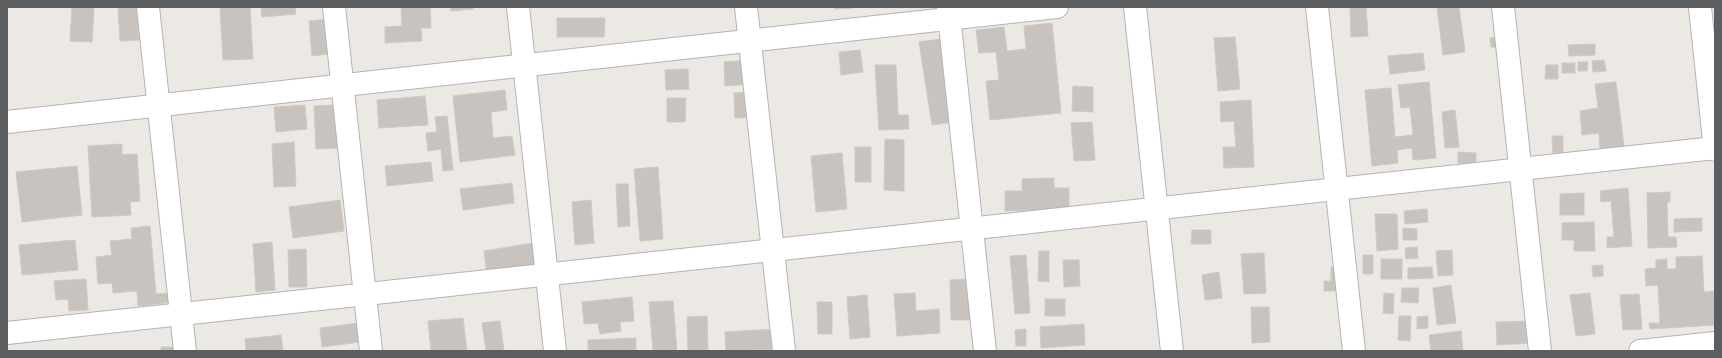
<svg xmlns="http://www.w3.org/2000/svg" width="1722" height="358" font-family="Manrope,sans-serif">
  <rect width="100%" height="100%" fill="#ece8e3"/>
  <g fill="#c8c3bf" stroke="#d0c9c2">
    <path d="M72 7H94L92 42 70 41Z"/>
    <path d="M118 7H136L139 40 120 41Z"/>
    <path d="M220 7H250L253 59 223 60Z"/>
    <path d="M261 7H295L296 14 262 17Z"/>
    <path d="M401 7H430L431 28H421L422 41 385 43V27L402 26Z"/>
    <path d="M450 7H473V9L451 11Z"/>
    <path d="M835 7H854V8L835 9Z"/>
    <path d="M1350 7H1366L1368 36 1351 37Z"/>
    <path d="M1437 7H1459L1465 52 1443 55Z"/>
    <path d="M557 18H605L604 37H557Z"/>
    <path d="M331 19 335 53 312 56 309 21Z"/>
    <path d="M1052 23 1061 113 990 120 986 81 999 80 996 52 979 53 976 30 1004 27 1007 51 1026 49 1024 26Z"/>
    <path d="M1235 37 1240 89 1218 91 1214 38Z"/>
    <path d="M1495 37 1502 47H1491L1490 38Z"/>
    <path d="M940 39 953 122 932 125 919 42Z"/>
    <path d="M1595 44V55L1569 56 1568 45Z"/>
    <path d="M860 50 863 72 841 75 839 52Z"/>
    <path d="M1423 53 1425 70 1390 74 1388 56Z"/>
    <path d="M750 60 751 84 725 86 724 62Z"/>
    <path d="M1604 60 1606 71 1593 72 1592 61Z"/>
    <path d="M1578 62H1588L1587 71H1578Z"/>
    <rect x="1562" y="63" width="13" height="10"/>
    <path d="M875 65H896L898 115H908L909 129 879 130Z"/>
    <path d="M1546 65H1558V79H1545Z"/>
    <path d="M688 69 689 89 666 90 665 70Z"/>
    <path d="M1429 82 1436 158 1413 160 1412 148 1397 150 1398 163 1372 166 1365 90 1391 88 1395 137 1413 135 1410 107 1401 108 1398 85Z"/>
    <path d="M1616 82 1624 146 1600 149 1599 133 1582 135 1580 111 1598 108 1595 84Z"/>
    <path d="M1073 86 1093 87V112L1072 111Z"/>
    <path d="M505 90 507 110 491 112 493 138 512 136 515 155 460 162 453 96Z"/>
    <path d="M755 92V117L735 118 734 93Z"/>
    <path d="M425 96 428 125 379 128 377 100Z"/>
    <path d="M667 98H686L685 122H667Z"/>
    <path d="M1251 100 1254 167 1224 168 1223 147H1236L1234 121 1221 122 1220 102Z"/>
    <path d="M305 105 307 129 276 132 274 107Z"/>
    <path d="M335 105 337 148 316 149 314 106Z"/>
    <path d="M1455 110 1459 147 1445 148 1442 112Z"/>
    <path d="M447 116 453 170 443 171 441 149 428 151 426 133 437 132 435 117Z"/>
    <path d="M1092 122 1095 160 1074 161 1071 123Z"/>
    <path d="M1552 136H1563V153H1553Z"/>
    <path d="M885 139 904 140V191L884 190Z"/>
    <path d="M294 142 296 186 274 187 272 144Z"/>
    <path d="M122 144V155L137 154 140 201 130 202 131 215 92 217 88 146Z"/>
    <rect x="855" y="147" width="16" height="35"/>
    <path d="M1458 152 1476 153V164L1458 163Z"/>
    <path d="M842 153 847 209 816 212 811 156Z"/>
    <path d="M431 162 433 181 387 186 385 166Z"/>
    <path d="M77 166 82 215 22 222 16 172Z"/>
    <path d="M658 167 663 239 640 241 634 169Z"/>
    <path d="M1054 178V188H1069V209L1005 211V191H1022V179Z"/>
    <path d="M512 183 514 203 463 210 460 189Z"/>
    <path d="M616 184H628L630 226 618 227Z"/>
    <path d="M1628 188 1632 246 1607 248V237H1614L1611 201 1601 202 1600 191Z"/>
    <path d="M1670 192V202H1667L1668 237H1676L1677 247 1648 248 1647 193Z"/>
    <path d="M1584 193V215H1560V194Z"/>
    <path d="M340 200 344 231 293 238 289 207Z"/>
    <path d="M591 200 594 243 575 245 572 202Z"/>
    <path d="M1427 209 1428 222 1405 224 1404 211Z"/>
    <path d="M1375 214H1397L1398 249 1377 251Z"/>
    <path d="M1702 218V231L1674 232V219Z"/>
    <path d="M1594 222 1595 251H1574V240H1562V223Z"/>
    <path d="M150 226 156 294 172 293 173 302 138 306 137 291 113 293 112 283 98 284 96 257 112 255 110 241 132 239 131 228Z"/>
    <path d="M1403 228 1417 229V240H1403Z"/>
    <path d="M1192 230H1211V244H1191Z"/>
    <path d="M75 240 78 270 22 275 19 245Z"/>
    <path d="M272 242 275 290 256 292 253 244Z"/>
    <path d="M533 243 537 267 487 275 484 251Z"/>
    <path d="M1417 247 1418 258 1406 259 1405 248Z"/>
    <path d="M306 249 307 287H289L288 250Z"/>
    <path d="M1452 250 1453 275 1438 276 1436 251Z"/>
    <path d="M1039 251H1049V282L1038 281Z"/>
    <path d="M1264 253 1266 293 1244 294 1241 254Z"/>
    <path d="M1026 255 1030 313 1015 314 1010 256Z"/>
    <rect x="1363" y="255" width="10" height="19"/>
    <path d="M1702 256 1704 292 1715 291V325L1650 329 1649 323H1660L1658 285 1646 286 1645 269 1656 268V260L1667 259V269H1676V257Z"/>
    <rect x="1381" y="259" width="21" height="20"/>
    <path d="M1063 260H1079L1080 286 1064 287Z"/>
    <path d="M1603 265V276L1593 277 1592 266Z"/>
    <path d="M1331 267H1342V291H1324V281H1331Z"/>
    <path d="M1432 267 1433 278 1408 279V268Z"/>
    <path d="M1219 272 1222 298 1205 300 1202 275Z"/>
    <path d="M86 279 88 310 69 311 68 299 56 300 54 281Z"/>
    <path d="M970 279 971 320H951L950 280Z"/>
    <path d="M1451 285 1456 323 1437 325 1433 288Z"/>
    <path d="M1402 288H1419L1418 303 1401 302Z"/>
    <path d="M915 293 916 311 939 309 940 333 897 336 894 294Z"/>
    <path d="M1384 293 1394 294 1393 314 1383 313Z"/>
    <path d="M1590 293 1595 334 1576 336 1570 295Z"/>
    <path d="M1639 294 1642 329 1623 330 1620 295Z"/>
    <path d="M867 295 870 337 850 339 847 297Z"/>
    <path d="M632 297 634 321 620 322 621 331 600 334 598 323 584 324 582 302Z"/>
    <rect x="1045" y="299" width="20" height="17"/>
    <path d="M673 301 677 351H653L649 302Z"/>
    <path d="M817 302H832V334H818Z"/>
    <path d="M1251 307H1269L1270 342 1252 343Z"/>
    <path d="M707 316 708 351H688L687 317Z"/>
    <path d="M1399 316H1411L1410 341 1398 340Z"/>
    <path d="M1428 316V328L1417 329V317Z"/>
    <path d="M463 318 467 351H431L428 321Z"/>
    <path d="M500 321 504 351H486L482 323Z"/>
    <path d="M1534 321 1535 343 1497 345 1496 322Z"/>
    <path d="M358 323 360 342 322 347 320 328Z"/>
    <path d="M1084 324 1085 345 1041 348 1040 327Z"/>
    <path d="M775 329 776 349 726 351 725 332Z"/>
    <path d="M1026 329V346H1016L1015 330Z"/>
    <path d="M1461 331 1463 351H1431L1429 335Z"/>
    <path d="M281 335 283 351H246L245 339Z"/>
    <path d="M636 338V351H588V340Z"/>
    <rect x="161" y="347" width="15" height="4"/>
  </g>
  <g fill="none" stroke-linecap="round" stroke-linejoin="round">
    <defs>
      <g id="minor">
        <path d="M148 7 185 351"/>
        <path d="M334 7 371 351"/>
        <path d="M518 7 555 351"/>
        <path d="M746 7 784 351"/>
        <path d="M948 7 985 351"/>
        <path d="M1135 7 1172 351"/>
        <path d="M1317 7 1354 351"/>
        <path d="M1503 7 1540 351"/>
        <path d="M1700 7 1715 150"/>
        <path d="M7 122 1057 7"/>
        <path d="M7 333 1715 148"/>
        <path d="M1640 351 1715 343"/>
      </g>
    </defs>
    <use href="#minor" stroke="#b0b4b7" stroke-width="24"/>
    <use href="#minor" stroke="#fff" stroke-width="22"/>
  </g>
  <rect width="1722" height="358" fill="none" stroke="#5b5f62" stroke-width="16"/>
</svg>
